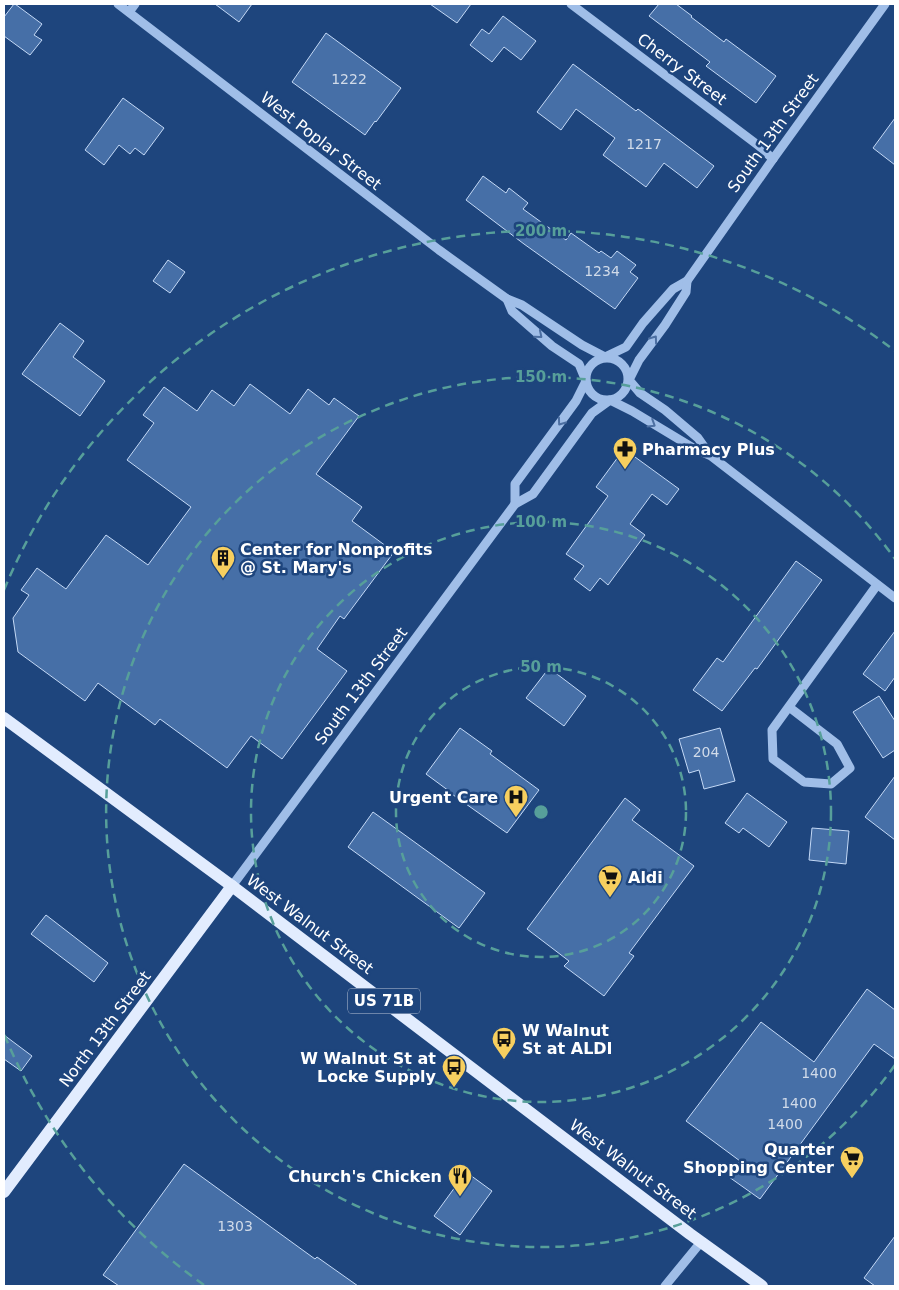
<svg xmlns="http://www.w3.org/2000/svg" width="899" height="1290" font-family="'DejaVu Sans',sans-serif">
  <rect width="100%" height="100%" fill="#1e457d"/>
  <g fill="#466fa7" stroke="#c4d9f6">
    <path d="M14 4H15L42 24 34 35 42 40 30 55 4 36V17Z"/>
    <path d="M215 4H252L239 22Z"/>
    <path d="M430 4H471L457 23Z"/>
    <path d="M659 4H676L692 16 691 17 724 42 726 39 776 76 756 103 706 66 710 62 649 16Z"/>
    <path d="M503 16 536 41 521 60 504 47 492 62 470 45 482 29 489 34Z"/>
    <path d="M326 33 401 88 376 122 375 121 365 135 292 82Z"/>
    <path d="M573 64 636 111 638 109 714 166 697 188 664 163 646 187 603 155 615 138 576 109 561 130 537 112Z"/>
    <path d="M123 98 164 128 144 155 135 148 130 154 119 145 104 165 85 150Z"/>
    <path d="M895 118V165L873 148Z"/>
    <path d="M483 176 506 193 509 188 528 203 523 209 566 240 571 233 599 253 601 251 611 258 617 251 636 265 630 272 638 278 615 309 524 244 466 200Z"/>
    <path d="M168 260 185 272 170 293 153 281Z"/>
    <path d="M60 323 84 341 73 357 105 381 80 416 22 374Z"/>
    <path d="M250 384 290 414 308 389 329 405 334 398 359 416 316 474 362 507 352 521 394 552 344 619 340 616 317 649 347 671 282 759 251 736 227 768 160 719 155 725 98 683 85 701 18 652 13 618 29 595 21 590 37 568 66 589 106 535 148 565 191 507 127 460 154 423 143 415 164 387 197 411 212 390 234 406Z"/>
    <path d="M624 449 679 489 667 505 652 494 630 524 645 535 608 585 600 578 590 591 574 579 584 566 566 554 608 496 596 487Z"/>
    <path d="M796 561 822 580 757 669 755 668 722 711 693 690 717 658 723 662Z"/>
    <path d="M895 631V677L885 691 863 674Z"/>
    <path d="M549 668 586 696 564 726 526 698Z"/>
    <path d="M879 696 895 721V750L883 758 853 712Z"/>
    <path d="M460 728 492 751 490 754 539 790 507 833 449 792V791L426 774Z"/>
    <path d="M720 728 735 781 704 789 699 770 689 773 679 739Z"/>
    <path d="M895 776V840L865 817Z"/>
    <path d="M747 793 787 822 769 847 743 828 739 833 725 823Z"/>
    <path d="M625 798 640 810 632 820 694 866 629 953 634 956 604 996 564 966 569 961 527 929Z"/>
    <path d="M373 812 485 893 459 928 348 847Z"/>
    <path d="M812 828 849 831 846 864 809 860Z"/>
    <path d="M46 915 108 963 94 982 31 934Z"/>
    <path d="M867 989 895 1010V1059L874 1044 760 1199 729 1177 740 1161 686 1121 761 1022 814 1062Z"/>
    <path d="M4 1035 32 1056 21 1071 4 1059Z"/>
    <path d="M184 1164 315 1259 317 1257 358 1286H119L103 1275Z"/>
    <path d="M466 1172 492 1191 460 1235 434 1216Z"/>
    <path d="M895 1236V1286H875L864 1278Z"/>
  </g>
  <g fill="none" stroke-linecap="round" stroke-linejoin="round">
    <g stroke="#a0bee8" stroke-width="9">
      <path d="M118 4 439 250 507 299 522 305 582 345 605 357 626 347 643 323 673 289 687 281 773 159 885 4"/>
      <path d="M571 4 759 146 773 159"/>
      <path d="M129 12 135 4"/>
      <path d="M687 281 686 292 665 325 639 360 629 380 640 393 665 410 698 438 710 455"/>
      <path d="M507 299 512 311 552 346 579 364 586 381 576 401 515 484V504"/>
      <circle cx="607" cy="379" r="21"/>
      <path d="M789 707 837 744 850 768 831 784 804 782 773 759 772 730 877 585"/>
      <path d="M232 886 515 504 533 494 592 413 610 400 632 411 695 449 711 456 895 598"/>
      <path d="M665 1286 701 1242"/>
    </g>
    <g stroke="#e2ecfe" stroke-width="12">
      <path d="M4 718 232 886 690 1234 762 1286"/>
      <path d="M4 1192 232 886"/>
    </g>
  </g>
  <defs><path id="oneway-chevron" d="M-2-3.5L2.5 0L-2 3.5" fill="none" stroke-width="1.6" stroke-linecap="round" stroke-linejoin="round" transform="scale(1.25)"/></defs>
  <g stroke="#4c6fa2">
    <use href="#oneway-chevron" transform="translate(539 335) rotate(40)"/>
    <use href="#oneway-chevron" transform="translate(654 339) rotate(-54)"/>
    <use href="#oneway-chevron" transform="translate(561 422) rotate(126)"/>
    <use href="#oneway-chevron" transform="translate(652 424) rotate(32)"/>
  </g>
  <g fill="none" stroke="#579f9a" stroke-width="2.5" stroke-dasharray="9 6">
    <circle cx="541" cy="812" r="145"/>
    <circle cx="541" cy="812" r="290"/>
    <path d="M895 1065A435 435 0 1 1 895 559"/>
    <path d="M204 1285A581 581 0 0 1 4 1034M4 590A581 581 0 0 1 895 351"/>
  </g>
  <defs>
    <symbol id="pharmacy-pin" viewBox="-11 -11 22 30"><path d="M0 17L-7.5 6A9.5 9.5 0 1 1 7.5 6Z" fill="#f7cf5f" stroke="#1e457d"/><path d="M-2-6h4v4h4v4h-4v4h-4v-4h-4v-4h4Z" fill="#111"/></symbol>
    <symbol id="building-pin" viewBox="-11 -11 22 30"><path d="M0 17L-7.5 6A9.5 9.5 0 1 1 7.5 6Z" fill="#f7cf5f" stroke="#1e457d"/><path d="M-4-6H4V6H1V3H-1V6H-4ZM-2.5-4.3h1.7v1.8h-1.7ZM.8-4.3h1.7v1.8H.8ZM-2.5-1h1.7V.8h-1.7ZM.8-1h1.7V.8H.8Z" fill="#111"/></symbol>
    <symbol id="hospital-pin" viewBox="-11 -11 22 30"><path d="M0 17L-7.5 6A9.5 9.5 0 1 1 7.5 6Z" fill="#f7cf5f" stroke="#1e457d"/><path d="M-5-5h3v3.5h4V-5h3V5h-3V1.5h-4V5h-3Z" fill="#111"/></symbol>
    <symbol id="supermarket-pin" viewBox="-11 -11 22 30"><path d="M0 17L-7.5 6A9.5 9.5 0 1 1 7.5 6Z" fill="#f7cf5f" stroke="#1e457d"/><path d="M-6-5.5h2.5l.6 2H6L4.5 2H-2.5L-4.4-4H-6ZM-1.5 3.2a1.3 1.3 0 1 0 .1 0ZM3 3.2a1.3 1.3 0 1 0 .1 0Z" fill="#111"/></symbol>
    <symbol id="bus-pin" viewBox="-11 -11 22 30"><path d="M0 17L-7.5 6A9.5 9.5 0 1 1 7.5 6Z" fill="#f7cf5f" stroke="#1e457d"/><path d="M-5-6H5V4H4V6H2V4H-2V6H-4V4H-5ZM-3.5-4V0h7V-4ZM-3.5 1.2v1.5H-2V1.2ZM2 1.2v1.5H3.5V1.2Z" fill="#111"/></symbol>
    <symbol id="restaurant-pin" viewBox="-11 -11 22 30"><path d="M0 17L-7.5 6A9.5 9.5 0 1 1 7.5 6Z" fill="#f7cf5f" stroke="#1e457d"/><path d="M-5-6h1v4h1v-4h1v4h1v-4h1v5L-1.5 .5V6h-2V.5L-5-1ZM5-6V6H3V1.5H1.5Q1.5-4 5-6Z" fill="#111"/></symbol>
  </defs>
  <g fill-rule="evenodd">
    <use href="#pharmacy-pin" x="611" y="435" width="28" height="38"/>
    <use href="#building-pin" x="209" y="544" width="28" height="38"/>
    <use href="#hospital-pin" x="502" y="783" width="28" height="38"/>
    <use href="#supermarket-pin" x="596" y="863" width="28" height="38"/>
    <use href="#bus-pin" x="490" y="1025" width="28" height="38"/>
    <use href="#bus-pin" x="440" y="1053" width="28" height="38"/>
    <use href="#supermarket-pin" x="838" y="1144" width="28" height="38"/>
    <use href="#restaurant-pin" x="446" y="1162" width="28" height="38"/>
  </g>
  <g text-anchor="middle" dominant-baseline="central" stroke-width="5" stroke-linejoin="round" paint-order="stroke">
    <g font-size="14" fill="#d1dbe9">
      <text x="349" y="79">1222</text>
      <text x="644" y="144">1217</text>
      <text x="602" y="271">1234</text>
      <text x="706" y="752">204</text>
      <text x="819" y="1073">1400</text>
      <text x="799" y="1103">1400</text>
      <text x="785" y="1124">1400</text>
      <text x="235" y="1226">1303</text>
    </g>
    <rect fill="#1e457d" stroke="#bcc7d8" stroke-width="1" x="348" y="988.5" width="72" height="25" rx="4"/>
    <g font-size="15" font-weight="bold" fill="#fff">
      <text x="384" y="1001">US 71B</text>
    </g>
    <g font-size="16" fill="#fff" stroke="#1e457d">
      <text transform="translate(682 69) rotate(37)">Cherry Street</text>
      <text transform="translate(773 133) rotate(-54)">South 13th Street</text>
      <text transform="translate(321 141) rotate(38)">West Poplar Street</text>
      <text transform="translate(361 686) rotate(-53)">South 13th Street</text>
      <text transform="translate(310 924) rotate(37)">West Walnut Street</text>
      <text transform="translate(105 1029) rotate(-53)">North 13th Street</text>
      <text transform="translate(633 1169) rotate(37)">West Walnut Street</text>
    </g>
    <g font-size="16" font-weight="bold" fill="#fff" stroke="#1e457d" text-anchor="start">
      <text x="642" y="449">Pharmacy Plus</text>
      <text x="240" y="549">Center for Nonprofits<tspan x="240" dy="18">@ St. Mary's</tspan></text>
      <text x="498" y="797" text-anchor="end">Urgent Care</text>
      <text x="628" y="877">Aldi</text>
      <text x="522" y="1030">W Walnut<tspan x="522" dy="18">St at ALDI</tspan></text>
      <text x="436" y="1058" text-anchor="end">W Walnut St at<tspan x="436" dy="18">Locke Supply</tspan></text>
      <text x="834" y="1149" text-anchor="end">Quarter<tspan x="834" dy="18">Shopping Center</tspan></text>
      <text x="442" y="1176" text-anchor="end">Church's Chicken</text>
    </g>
  </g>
  <circle cx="541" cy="812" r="8" fill="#579f9a" stroke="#1e457d" stroke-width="2.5"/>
  <g font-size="15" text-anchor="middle" font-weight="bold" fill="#579f9a" stroke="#1e457d" stroke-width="5" stroke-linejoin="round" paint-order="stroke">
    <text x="541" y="236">200 m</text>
    <text x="541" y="382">150 m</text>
    <text x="541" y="527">100 m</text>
    <text x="541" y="672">50 m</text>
  </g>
  <rect width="899" height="1290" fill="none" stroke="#ffffff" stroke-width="10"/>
</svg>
